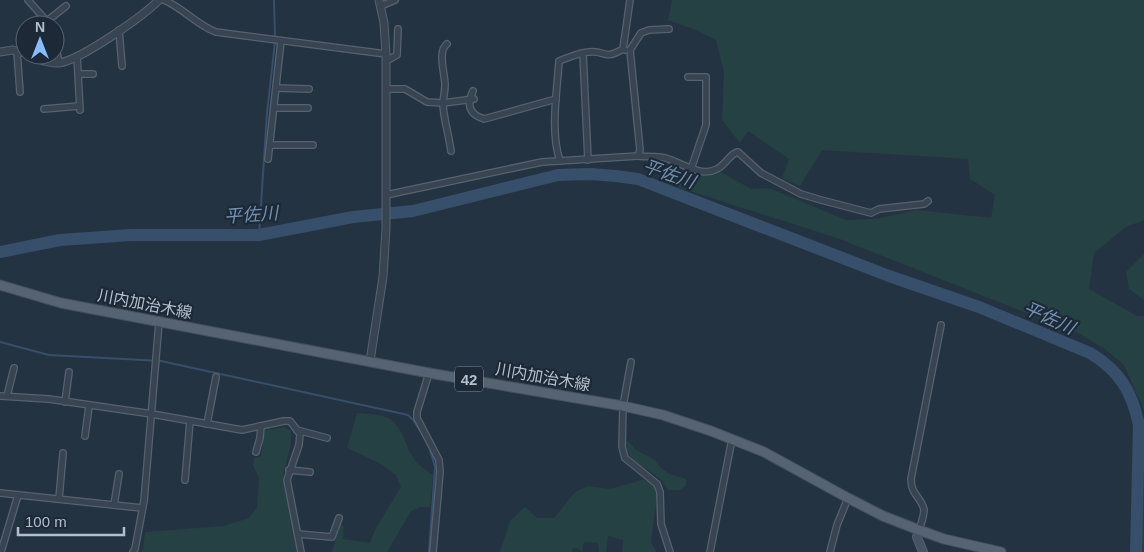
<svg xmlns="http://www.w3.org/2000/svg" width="1144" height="552" font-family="Arial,'Noto Sans JP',sans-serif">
  <rect width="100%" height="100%" fill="#243342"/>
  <g fill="#264143">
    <path d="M672 0H1144V220L1126 227 1094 253 1089 289 1137 316H1144V410L1124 365 1105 349 1080 334 837 238 665 183 663 169 690 177 721 172 751 189 769 188 846 220 876 219 917 210 991 218 995 195 970 179 968 159 822 150 800 186 782 178 789 159 748 131 740 143 722 120 724 72 716 40 696 30 668 20Z"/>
    <path d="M1144 254V300L1129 289 1126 272Z"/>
    <path d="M357 413C366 414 379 414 388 418 402 426 404 441 411 454 416 464 424 469 433 475L430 507H421L411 511 387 552H332L340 525 344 526 343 539 370 543 376 528 401 487 396 475 381 464 347 448Z"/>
    <path d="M1144 422V552H1140L1139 531Z"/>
    <path d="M285 427 291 431V443L283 476 298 552H141L143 548 145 532 224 526 249 518 257 507 259 478 253 465 254 458 261 457 265 430Z"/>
    <path d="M625 440 630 443 636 450 655 460 660 467 669 474 686 479V485L680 490H668C661 471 636 470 628 452 627 448 626 444 625 440Z"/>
    <path d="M645 479 654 486 657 496 651 542 656 552H622L623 540 608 536 606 552H599L598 543 584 542 582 552 577 548H573L572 552H500L510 521 525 507 537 518H554L575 492 588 486 610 489Z"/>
  </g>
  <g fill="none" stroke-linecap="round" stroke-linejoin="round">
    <g stroke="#374f6a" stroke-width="2">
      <path d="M274 0 275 38"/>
      <path d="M259 235 267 113 275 42"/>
      <path d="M0 342 49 355 161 361 408 415 414 421 424 437"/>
      <path d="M429 446 435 467 429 552"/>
    </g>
    <path stroke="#374f6a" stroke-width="12" d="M0 252 60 240 131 235H259L353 217 413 211 558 175 590 174 616 176 638 179 889 276 979 307 1090 353C1120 371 1132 392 1139 425L1136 552"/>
    <defs>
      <g id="minor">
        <path d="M28 0 50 25"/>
        <path d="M164 0C183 8 197 25 216 32L386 54"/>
        <path d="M381 6 395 0"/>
        <path d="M47 21 66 6"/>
        <path d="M119 30 122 66"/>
        <path d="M55 42 59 63"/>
        <path d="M447 44C437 51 445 74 445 85 445 92 443 98 443 105 444 120 449 136 451 151"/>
        <path d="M625 50 623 49 630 0"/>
        <path d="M17 51 20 92"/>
        <path d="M583 54 588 160"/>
        <path d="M77 56 80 110"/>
        <path d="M386 61 397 55 398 29"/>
        <path d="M79 74H93"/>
        <path d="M688 77H706V125L691 169"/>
        <path d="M276 88 309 89"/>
        <path d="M387 89H405L427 102 443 103 474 99"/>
        <path d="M473 91C467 104 468 114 484 119L556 99"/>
        <path d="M274 108H308"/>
        <path d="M44 109 79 106"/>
        <path d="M270 145H313"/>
        <path d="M638 156C646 157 657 156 665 158 681 162 700 178 717 169 726 165 729 154 738 152L761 173 801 194 821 200 871 213 879 209 924 204 928 201"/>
        <path d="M268 159 281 41"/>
        <path d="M560 161C550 132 557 92 559 61 568 58 580 52 589 52 606 50 603 61 623 49"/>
        <path d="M386 195 542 162 638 156 640 150 630 50 641 33 649 30 669 29"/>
        <path d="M631 362 623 406 622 447 625 458 657 484 660 492 661 524 670 552"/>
        <path d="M429 373 417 412V418L439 460 440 472 433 552"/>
        <path d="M0 396 49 399 152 414 242 430 284 421H290L300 434 299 445 287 480 301 552"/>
        <path d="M7 396 14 368"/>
        <path d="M65 402 69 372"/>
        <path d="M207 424 216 377"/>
        <path d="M297 430 327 438"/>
        <path d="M85 436 89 406"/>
        <path d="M256 452 260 438 261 426"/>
        <path d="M289 470 310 472"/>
        <path d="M185 480 190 421"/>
        <path d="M0 493 142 508"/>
        <path d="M59 499 63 453"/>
        <path d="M114 505 119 474"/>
        <path d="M919 530C921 524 924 516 924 510 922 497 911 496 911 479L941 325"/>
        <path d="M298 534 332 537 339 518"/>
        <path d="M1 552 18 495"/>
        <path d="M133 552 135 549 144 501 159 322"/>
        <path d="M710 552 732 439"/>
        <path d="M830 552 837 525 848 498"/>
      </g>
      <g id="tertiary">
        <path d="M0 52 13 50 25 53"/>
        <path d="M29 55C39 59 49 64 59 63 81 60 143 16 159 0"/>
        <path d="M370 361 383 277 386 228V54L384 23 379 0"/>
      </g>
      <path id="secondary" d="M919 530 917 537 923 552"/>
      <path id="primary" d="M0 285 61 303 429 373 623 406 663 415 711 431 764 452 848 498 883 516 919 530 944 539 1001 552"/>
    </defs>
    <use href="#minor" stroke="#56626f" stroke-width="8"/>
    <use href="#tertiary" stroke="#56626f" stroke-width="9"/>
    <use href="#secondary" stroke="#56626f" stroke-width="10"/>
    <use href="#primary" stroke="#45505e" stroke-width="11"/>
    <use href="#minor" stroke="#384452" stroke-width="5.5"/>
    <use href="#tertiary" stroke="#384452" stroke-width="7"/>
    <use href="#secondary" stroke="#465365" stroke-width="8"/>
    <use href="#primary" stroke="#566372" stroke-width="9"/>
  </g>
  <g text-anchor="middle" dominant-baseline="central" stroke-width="4.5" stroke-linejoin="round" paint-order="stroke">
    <rect fill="#1d2937" stroke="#87929f" stroke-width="1" x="455" y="366.5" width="28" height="25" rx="4"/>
    <g font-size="15" font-weight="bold" fill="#b5bfcc">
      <text x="469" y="379">42</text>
    </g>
    <g font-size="16" fill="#b5bfcc" stroke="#1d2937">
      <text transform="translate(145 304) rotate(11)">川内加治木線</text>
      <text transform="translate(543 377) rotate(10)">川内加治木線</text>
    </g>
    <g font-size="18" font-style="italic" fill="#7392b1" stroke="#1d2937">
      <text transform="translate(669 174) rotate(19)">平佐川</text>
      <text transform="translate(251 215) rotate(-4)">平佐川</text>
      <text transform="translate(1049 318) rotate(24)">平佐川</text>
    </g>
  </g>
  <g transform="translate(40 40)"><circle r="24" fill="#1d2937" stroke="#5a6573"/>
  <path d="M0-4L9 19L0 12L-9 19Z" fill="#87bdfe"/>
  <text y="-8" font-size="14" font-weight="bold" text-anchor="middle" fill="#b5bfcc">N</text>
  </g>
  <path d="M18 527v8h106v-8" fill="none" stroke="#b5bfcc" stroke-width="2.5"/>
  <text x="25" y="527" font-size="15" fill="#b5bfcc" stroke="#1d2937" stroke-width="4" paint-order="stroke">100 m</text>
</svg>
